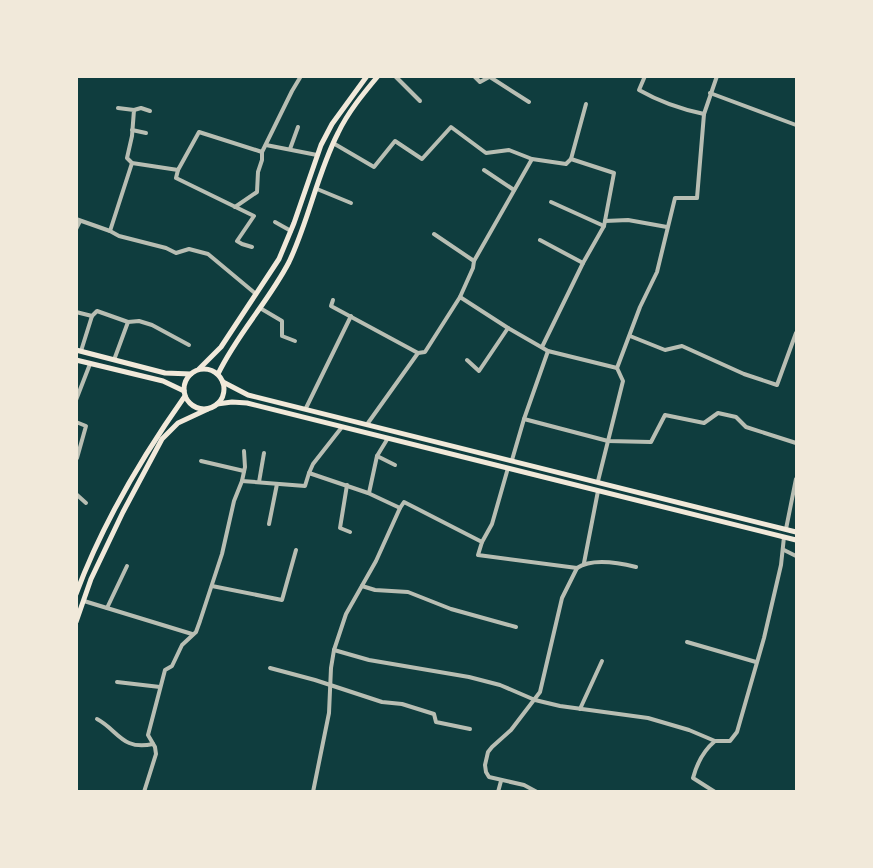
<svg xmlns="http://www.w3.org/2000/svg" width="873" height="868" font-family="'Asap Condensed',sans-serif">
  <rect width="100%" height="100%" fill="#0f3d3e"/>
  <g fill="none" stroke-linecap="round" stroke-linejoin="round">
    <g stroke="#b8beb3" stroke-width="4">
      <path d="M395 76 420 101"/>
      <path d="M474 76 480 82 491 76"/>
      <path d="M645 76 639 90C660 102 680 109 704 114"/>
      <path d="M490 77 529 102"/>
      <path d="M710 93 796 125"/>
      <path d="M118 108 134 110 132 136 127 158 132 163 178 170 199 132 262 152"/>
      <path d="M134 110 141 108 150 111"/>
      <path d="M132 130 146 133"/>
      <path d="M333 143 374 167 395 141 422 159 451 127 486 153 509 150 532 159 474 261 473 268 460 297"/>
      <path d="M266 145 317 155"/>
      <path d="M290 149 298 127"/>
      <path d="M532 159 566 164 571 159 614 173 604 226 583 263 542 347"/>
      <path d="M571 159 586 104"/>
      <path d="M178 170 176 178 254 216 237 241 242 244 252 247"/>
      <path d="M484 170 514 190"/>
      <path d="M317 189 351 203"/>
      <path d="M551 202 604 226"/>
      <path d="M235 207 257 192 258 172 262 160V152L292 91 301 76"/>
      <path d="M76 219 110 231 119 236 166 248 176 253 189 249 208 254 256 294"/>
      <path d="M605 221 628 220 667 227"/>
      <path d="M275 222 291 231"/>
      <path d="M76 229 80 221"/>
      <path d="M110 231 132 163"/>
      <path d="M434 234 474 261"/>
      <path d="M540 240 583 263"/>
      <path d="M333 300 331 306 418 353"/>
      <path d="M260 308 282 321V336L295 341"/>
      <path d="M76 312 92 316 97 311 128 322 139 321 152 325 189 345"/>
      <path d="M630 336 665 350 682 346 744 374 777 385 796 333"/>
      <path d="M81 351 92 316"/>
      <path d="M114 360 128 322"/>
      <path d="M467 360 479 371 508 328 548 351 617 368"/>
      <path d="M76 400 90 364"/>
      <path d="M306 408 351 316"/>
      <path d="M524 419 608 441 651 442 665 415 704 423 718 413 736 417 746 427 796 443"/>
      <path d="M76 422 86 426 77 458"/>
      <path d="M368 423 418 353 425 352 460 297 508 328"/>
      <path d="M377 456 395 465"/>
      <path d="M512 460 524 419 548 351"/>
      <path d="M201 461 244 471"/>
      <path d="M309 473 313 464 342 427"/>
      <path d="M242 481 305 486 309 473 368 493 400 508 404 502 482 542 478 555 577 568C592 558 620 563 636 567"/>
      <path d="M598 481 623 381 617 368 640 307 657 272 675 198H697L704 114 717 76"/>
      <path d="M259 482 264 453"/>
      <path d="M347 485 340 528 350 532"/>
      <path d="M369 493 377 456 388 438"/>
      <path d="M76 494 86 503"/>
      <path d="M269 524 277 484"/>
      <path d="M786 529 796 479"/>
      <path d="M482 542 492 524 508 468"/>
      <path d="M784 550 796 556"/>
      <path d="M584 563 598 491"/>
      <path d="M212 586 282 600 296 550"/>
      <path d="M362 586 375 590 408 592 451 609 516 627"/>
      <path d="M84 601 192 634"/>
      <path d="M107 608 127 566"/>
      <path d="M687 642 756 662"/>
      <path d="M334 650 369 660 469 677 500 685 535 700 560 706 648 718 689 730 715 741"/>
      <path d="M270 668 315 680 382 702 402 704 434 714 436 722 470 729"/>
      <path d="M117 682 160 687"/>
      <path d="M580 709 602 661"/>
      <path d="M97 719C118 730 122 751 153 744"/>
      <path d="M144 792 156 754 155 747 148 735 165 670 172 666 182 645 196 632 200 621 222 554 234 501 242 481 245 467 244 451"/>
      <path d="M313 792 329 713 331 668 334 650 346 614 376 561 400 508"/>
      <path d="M498 792 501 781"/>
      <path d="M537 792 524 785 489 777 486 772 485 765 488 752 492 747 511 730 540 692 562 598 577 568"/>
      <path d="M715 792 693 778C697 763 703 751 715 741H730L737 732 764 638 781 565 784 537"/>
    </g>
    <g stroke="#f1e9da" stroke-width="5">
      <path d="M76 350 165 373 191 374"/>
      <path d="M76 360 163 381 184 391"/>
      <circle cx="204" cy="389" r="20"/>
      <path d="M199 369 221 347 279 259 294 223 321 145 332 124 367 76"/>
      <path d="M218 374C237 334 269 301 289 262 309 220 317 174 338 133 348 112 363 94 378 76"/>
      <path d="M223 382 248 395 796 532"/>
      <path d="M217 404 232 402 247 403 796 540"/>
      <path d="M76 594C103 522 141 458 185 396"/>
      <path d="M76 622 91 579 123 512 162 439 178 423 208 409"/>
    </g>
  </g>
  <rect width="873" height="868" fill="none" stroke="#f1e9da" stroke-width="156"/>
</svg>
